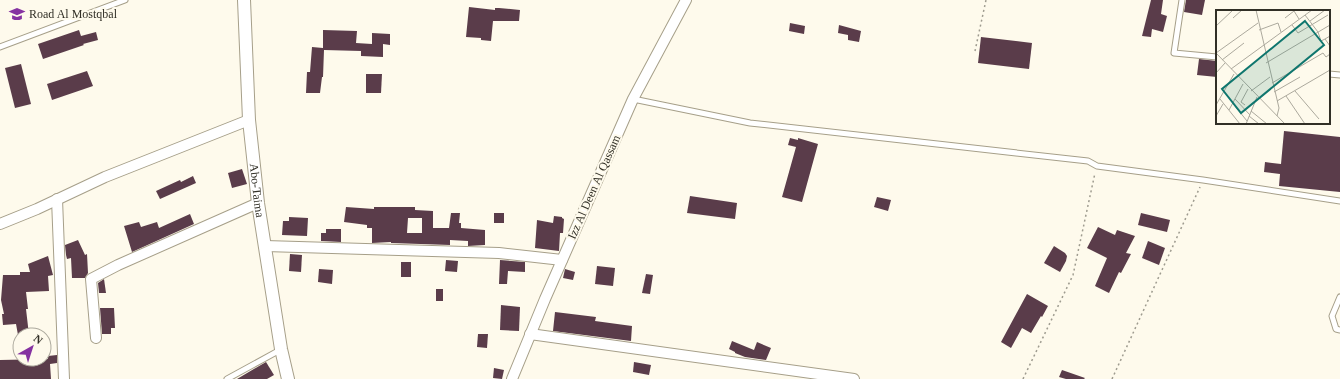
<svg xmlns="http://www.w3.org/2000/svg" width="1340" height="379" font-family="Georgia,serif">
  <rect width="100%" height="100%" fill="#fefaec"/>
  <g fill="#5a3c4a" fill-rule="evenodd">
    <path d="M1151 0H1163L1161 14 1167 16 1163 32 1152 29 1151 37 1142 36Z"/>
    <path d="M1186 0H1205L1202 15 1184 12Z"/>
    <path d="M469 7 495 10V8H499L520 10 519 21H493L491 41 481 40V38L466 37Z"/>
    <path d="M790 23 805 26 804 34 789 31Z"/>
    <path d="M839 25 861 31 859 42 848 40V35L838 33Z"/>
    <path d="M79 30 81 36 96 32 98 40 83 44 84 45 43 59 38 44Z"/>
    <path d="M323 30 357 31 356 43 372 44V33L390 34V45L383 44V57L361 56V51L324 50 323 77H322L320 93H306L307 72H310L312 47 323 48Z"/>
    <path d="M981 37 1032 43 1029 69 978 63Z"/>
    <path d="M1199 59 1217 61V77L1197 75Z"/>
    <path d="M21 64 31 104 15 108 5 68Z"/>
    <path d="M87 71 93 86 52 100 47 84Z"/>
    <path d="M366 74H382L381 93H366Z"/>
    <path d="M1284 131 1340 137V192L1279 186 1280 174 1264 172 1265 162 1281 164Z"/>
    <path d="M790 138 798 140V138L818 144 802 202 782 197 796 147 788 145Z"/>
    <path d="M242 169 247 184 232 188 228 173Z"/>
    <path d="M193 176 196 183 160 199 156 191 180 180 181 182Z"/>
    <path d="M690 196 737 203 735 219 687 213Z"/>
    <path d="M877 197 891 200 888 211 874 207Z"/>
    <path d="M346 207 374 209V207H415V210L433 211V228H449L451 213H460L459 223H461V228L485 230V245L468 246V241L450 240V245L391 243V242L372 243V228H367V225L344 222ZM408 218H422V233H407Z"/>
    <rect x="494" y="213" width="10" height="10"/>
    <path d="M1141 213 1170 220 1167 232 1138 225Z"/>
    <path d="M190 214 194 224 132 252 124 226 139 222 141 227 157 222 159 228Z"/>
    <path d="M554 216 562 217V218L564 219 563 233H560L559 251 535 248 537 220 553 223Z"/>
    <path d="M289 217 308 218 307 236 282 235 283 221H289Z"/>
    <path d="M1098 227 1115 235 1117 230 1135 236 1126 253 1131 254 1121 273 1119 272 1109 293 1095 286 1107 258 1087 248Z"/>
    <path d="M326 229H341V242L321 241V233H326Z"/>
    <path d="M78 240 85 255 87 254 88 273 85 278H72L71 258 67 259 66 255 65 245Z"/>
    <path d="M1148 241 1165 248 1159 265 1142 258Z"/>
    <path d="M1054 246 1065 253 1067 256 1066 261 1060 272 1044 263Z"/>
    <path d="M290 254 302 255 301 272 289 271Z"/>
    <path d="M48 256 53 275 48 276 49 291 26 292 28 309H26L29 335H18L16 324 3 325 2 314H4L1 300 3 275H20V272H30L28 264Z"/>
    <path d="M446 260 458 261 457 272 445 271Z"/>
    <path d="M500 260 525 262V272L508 271 507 284H499Z"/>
    <rect x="401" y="262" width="10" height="15"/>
    <path d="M597 266 615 268 613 286 595 284Z"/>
    <path d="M319 269 333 270 332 284 318 282Z"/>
    <path d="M565 269 575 272 573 280 563 278Z"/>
    <path d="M646 274 653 275 650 294 642 293Z"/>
    <path d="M104 279 106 293H99L98 283Z"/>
    <rect x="436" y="289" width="7" height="12"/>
    <path d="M1027 294 1048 306 1042 317 1041 316 1031 333 1022 328 1011 348 1001 342Z"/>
    <path d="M501 305 520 307 519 331 500 330Z"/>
    <path d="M100 308H114L115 328H111V334H102Z"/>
    <path d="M555 312 596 317 595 321 632 326 631 341 553 331Z"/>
    <path d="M478 334H488L487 348 477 347Z"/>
    <path d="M732 341 754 350 757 342 771 348 766 360 745 357 735 353V352L729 349Z"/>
    <path d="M57 355V363L50 364 51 379H0V360L48 359V356Z"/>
    <path d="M266 362 274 375 267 379H237Z"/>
    <path d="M634 362 651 365 649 375 633 372Z"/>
    <path d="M494 368 504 370 502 379 493 378Z"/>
    <path d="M1062 370 1085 378 1084 379H1066L1059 377Z"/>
  </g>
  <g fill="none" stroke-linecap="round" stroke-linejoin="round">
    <defs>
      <g id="service">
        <path d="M1182 0 1174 53 1217 57"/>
        <path d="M0 47 125 0"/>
        <path d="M1329 74 1340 75"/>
        <path d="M633 99 750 123 1088 161 1097 166 1203 180 1340 201"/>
        <path d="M1340 297 1332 316 1336 329 1340 330"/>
        <path d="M227 379 280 350"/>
      </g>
      <g id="minor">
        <path d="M57 199 64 379"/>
        <path d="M0 224 37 209 105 177 249 120"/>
        <path d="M265 246 499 253 562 260"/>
        <path d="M530 334 854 379"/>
        <path d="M96 338 91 279 118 265 258 203"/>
        <path d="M512 379 545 299 633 99 686 0"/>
      </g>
      <g id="tertiary">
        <path id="s1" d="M244 0 249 120 258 203 281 349 288 379"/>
      </g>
    </defs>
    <use href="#service" stroke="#a69f89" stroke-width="7"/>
    <use href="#minor" stroke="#a69f89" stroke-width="12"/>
    <use href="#tertiary" stroke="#a69f89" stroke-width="14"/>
    <g stroke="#9e9b8f" stroke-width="1.5" stroke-dasharray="2 3" stroke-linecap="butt">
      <path d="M975 51 986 0"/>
      <path d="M1023 379 1073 275 1095 173"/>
      <path d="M1112 379 1200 187"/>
    </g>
    <use href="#service" stroke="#fff" stroke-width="5"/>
    <use href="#minor" stroke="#fff" stroke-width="10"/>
    <use href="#tertiary" stroke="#fff" stroke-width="12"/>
  </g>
  <defs>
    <symbol id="school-bare" viewBox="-9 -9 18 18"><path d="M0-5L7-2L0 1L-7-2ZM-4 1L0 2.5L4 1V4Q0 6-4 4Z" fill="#8532a1" stroke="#fefaec" stroke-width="2.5" paint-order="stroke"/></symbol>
  </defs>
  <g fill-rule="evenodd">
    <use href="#school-bare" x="6" y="3" width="22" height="22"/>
  </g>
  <g text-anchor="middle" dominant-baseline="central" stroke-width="4" stroke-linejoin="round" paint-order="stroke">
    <g font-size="12" fill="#312f26" stroke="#fefaec" text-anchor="start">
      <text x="29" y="14">Road Al Mostqbal</text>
    </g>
    <g font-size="12" fill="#312f26" stroke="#fefaec">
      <text transform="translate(594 187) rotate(-66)">Izz Al Deen Al Qassam</text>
      <text stroke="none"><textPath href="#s1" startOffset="191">Abo-Taima</textPath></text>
    </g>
  </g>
  <g transform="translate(1216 10)">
    <rect width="114" height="114" fill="#fefaec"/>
    <path fill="none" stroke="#aca99d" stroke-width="1" d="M40 0 63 98 61 106M89 5 102 22 105 31 109 29M17 8 26 0M69 8 78 1 83 9M94 11 109 0M76 15 82 23 112 5M0 16 17 0M43 20 62 13 65 22M114 26 109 29 114 36M0 43 69 114M0 43 42 13M6 50 28 33M50 53 114 15M15 59 96 0M0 63 9 53M56 73 107 43 110 47 114 44M35 81 54 67M79 81 103 109M58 82 84 67M70 86 89 114M4 89 24 114M19 89 34 105M61 91 114 60M0 95 18 64M29 95 25 92 32 79M19 96 31 111M13 100 27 74M35 101 51 114M0 106 7 94M33 106 43 114M30 114 41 87"/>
    <path fill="#0f766e" fill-opacity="0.15" stroke="#0f766e" stroke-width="2" d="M89 11 108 35 25 103 6 79Z"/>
    <rect width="114" height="114" fill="none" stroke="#312f26" stroke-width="2"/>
  </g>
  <g transform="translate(32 347) rotate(39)"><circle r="19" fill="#fefaec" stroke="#aca99d"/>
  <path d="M0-3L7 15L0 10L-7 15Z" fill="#8532a1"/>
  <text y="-6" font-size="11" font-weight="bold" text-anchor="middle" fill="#312f26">N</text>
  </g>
</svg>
